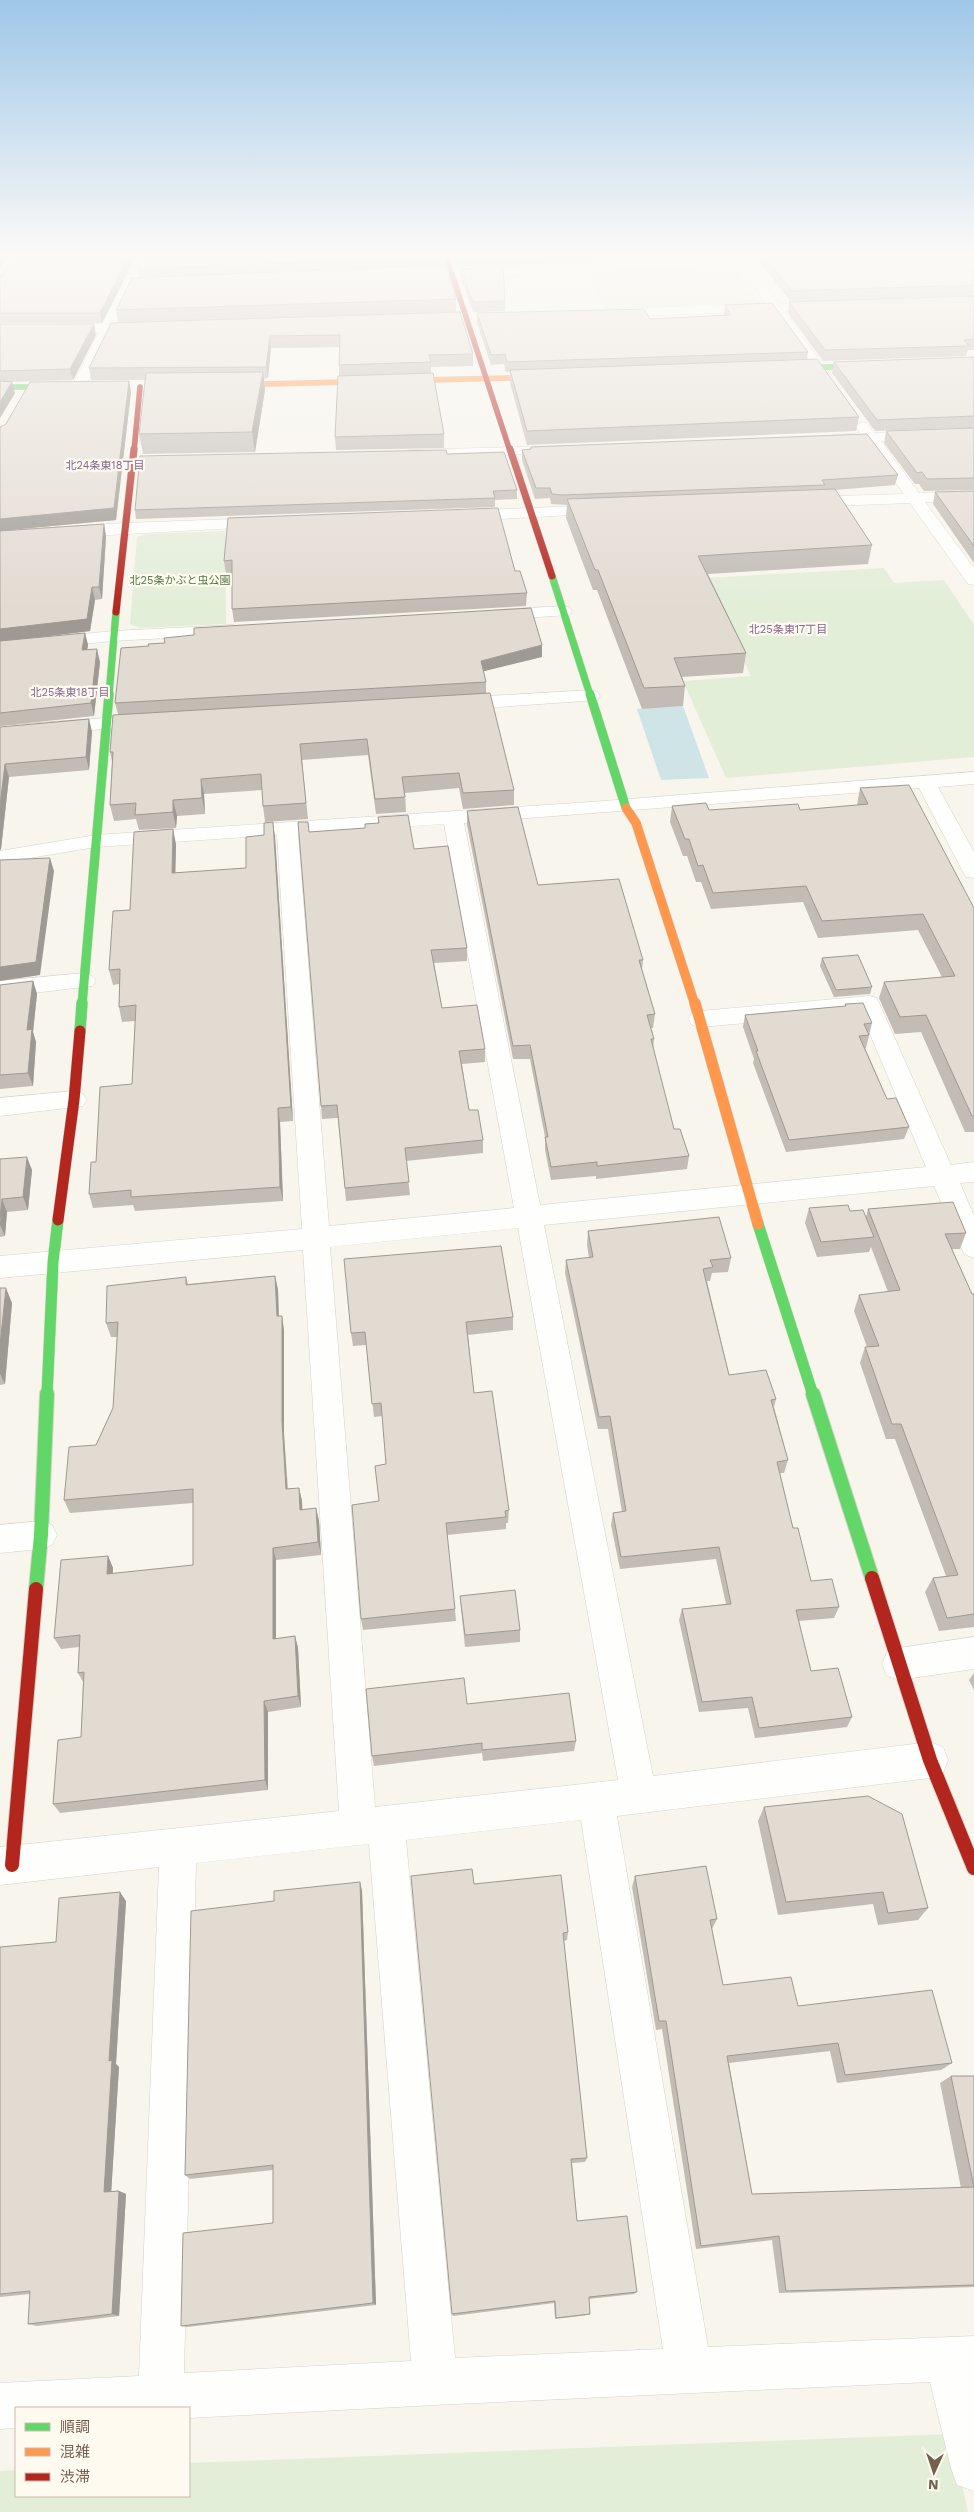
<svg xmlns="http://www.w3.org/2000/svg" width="974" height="2512" font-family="'Work Sans','Noto Sans JP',sans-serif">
  <rect width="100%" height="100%" fill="#f8f5ed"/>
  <g fill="#e3eed9">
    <path d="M726 265 733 267 759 303 604 309 587 271Z"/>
    <path d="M225 531 226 624 140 628 130 624 137 537 146 534Z"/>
    <path d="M884 568 894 583 944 580 974 625V757L726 778 683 681 751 676 705 578Z"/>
    <path d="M951 2434 968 2512H0V2471L16 2470V2496H189V2463Z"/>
  </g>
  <path fill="#cfe4e7" d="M683 706 709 778 661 780 637 709Z"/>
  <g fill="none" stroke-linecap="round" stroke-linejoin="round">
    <defs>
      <g id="street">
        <path d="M137 256H149L116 324H145L151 328 145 332H112L83 391 78 392 71 388 99 332 0 333V325L103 324Z"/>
        <path d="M732 256H877L871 259 750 265 779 304 829 303 831 306 825 310 784 311 841 390 839 393H829L771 311 608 317 602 313 608 309 766 304 739 265 420 279 414 275 420 271 734 258Z"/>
        <path d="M862 422 867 423 874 433 974 429V437L881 441 919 493 974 491V501L925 502 974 568V585L968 584 910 503 806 507 798 502 806 497 904 494 866 442 833 443 826 439 833 435 860 433 855 426Z"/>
        <path d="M560 446 565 447 567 450 565 453 408 458 401 454 408 450Z"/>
        <path d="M603 505 609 507 611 510 609 513 463 521 455 516 463 511Z"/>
        <path d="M266 518 274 523 272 526 0 541V531L124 523Z"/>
        <path d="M563 606 569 607 572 611 569 615 494 620 488 619 485 615 488 611 494 610Z"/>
        <path d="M232 625 238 626 241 630 238 634 113 641 0 652V642L113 631Z"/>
        <path d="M591 690 598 692 600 696 598 700 455 710 448 708 446 704 448 700 455 698Z"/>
        <path d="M132 716 139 718 142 722 139 726 0 738V726Z"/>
        <path d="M974 772V784L938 787 974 852V878L966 877 963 872 919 788 464 823 540 1205 926 1167 861 1013 700 1027 692 1025 688 1019 692 1013 700 1011 869 996 877 998 951 1165 974 1162V1182L960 1183 974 1216V1258L964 1254 934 1186 544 1225 653 1776 930 1742 943 1747 948 1760 943 1773 930 1778 617 1816 708 2347 974 2336V2491L957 2485 951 2468 930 2382 435 2405 189 2418V2408H16V2428L0 2429V2383L139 2376 159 1867 0 1885V1847L339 1811 303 1250 0 1278V1256L302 1229 277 835 96 847 0 863V851L96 835 591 802ZM444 824 514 1208 329 1226 298 834ZM518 1228 618 1780 375 1807 330 1247ZM581 1820 663 2349 455 2358 406 1840ZM369 1844 411 2361 184 2373 196 1863Z"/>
        <path d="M84 973 92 976 96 981 92 986 0 997V981Z"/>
        <path d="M74 1091 83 1094 87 1100 83 1106 0 1116V1098Z"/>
        <path d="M41 1521 52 1525 57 1535 52 1545 41 1549 0 1553V1525Z"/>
        <path d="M974 1637V1669L899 1680 887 1676 882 1664 887 1652 899 1648Z"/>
      </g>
      <g id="fast-far4">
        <path d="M786 368 870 366"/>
        <path d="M0 387H65"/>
      </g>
      <g id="fast-far3">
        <path d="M552 576 590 695"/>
        <path d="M109 695 116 612"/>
      </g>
      <g id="fast-far2">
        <path d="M590 694 626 808"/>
        <path d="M82 1005 109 694"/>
      </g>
      <g id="fast-far1">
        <path d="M80 1031 82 1003"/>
        <path d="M758 1224 813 1395"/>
        <path d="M47 1395 53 1262 58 1220"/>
      </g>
      <g id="fast">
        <path d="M813 1394 872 1578"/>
        <path d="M36 1589 41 1535 47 1394"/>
      </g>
      <path id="slow-far2" d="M228 385 548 377"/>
      <path id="slow-far1" d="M626 808 636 823 695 1005"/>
      <path id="slow" d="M695 1003 758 1224"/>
      <g id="jam-far3">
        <path d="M446 256 510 451"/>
        <path d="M134 451 140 387"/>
      </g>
      <g id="jam-far2">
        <path d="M510 449 552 576"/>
        <path d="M116 612 134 449"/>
      </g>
      <path id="jam-far1" d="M58 1220 74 1100 80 1031"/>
      <g id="jam">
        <path d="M872 1578 930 1760 974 1868"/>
        <path d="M12 1865 36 1589"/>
      </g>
    </defs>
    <use href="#street" stroke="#d7d2cb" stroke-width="1"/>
    <use href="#fast-far4" stroke="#d8d2cb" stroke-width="6"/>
    <use href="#fast-far3" stroke="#d8d2cb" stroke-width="8"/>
    <use href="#fast-far2" stroke="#d8d2cb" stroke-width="10"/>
    <use href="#fast-far1" stroke="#d8d2cb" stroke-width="12"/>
    <use href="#fast" stroke="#d8d2cb" stroke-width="16"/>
    <use href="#slow-far2" stroke="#d8d2cb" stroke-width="6"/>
    <use href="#slow-far1" stroke="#d8d2cb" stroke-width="10"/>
    <use href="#slow" stroke="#d8d2cb" stroke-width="12"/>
    <use href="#jam-far3" stroke="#d8d2cb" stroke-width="6"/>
    <use href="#jam-far2" stroke="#d8d2cb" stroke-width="8"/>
    <use href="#jam-far1" stroke="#d8d2cb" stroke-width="12"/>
    <use href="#jam" stroke="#d8d2cb" stroke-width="16"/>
    <use href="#street" fill="#fefefc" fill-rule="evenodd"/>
    <use href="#fast-far4" stroke="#63d668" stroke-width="5.5"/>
    <use href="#fast-far3" stroke="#63d668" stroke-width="7"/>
    <use href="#fast-far2" stroke="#63d668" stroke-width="9"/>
    <use href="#fast-far1" stroke="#63d668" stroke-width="11"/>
    <use href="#fast" stroke="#63d668" stroke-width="14"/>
    <use href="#slow-far2" stroke="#ff974d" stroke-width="5.5"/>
    <use href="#slow-far1" stroke="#ff974d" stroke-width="9"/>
    <use href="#slow" stroke="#ff974d" stroke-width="11"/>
    <use href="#jam-far3" stroke="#b3261e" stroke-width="5.5"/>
    <use href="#jam-far2" stroke="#b3261e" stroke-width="7"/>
    <use href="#jam-far1" stroke="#b3261e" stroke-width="11"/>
    <use href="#jam" stroke="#b3261e" stroke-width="14"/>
  </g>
  <g fill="#c2bcb5">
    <path d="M136 256 102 323H0V275Z"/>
    <path d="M454 256H730L458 267Z"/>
    <path d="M763 256H974V296L791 302 762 265Z"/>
    <path d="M441 257 442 266 456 299V312L473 354V366L431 367V373L444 434V448L336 450 335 437 339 376V365L340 347 271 348 268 378 264 379 265 390 255 452 143 454 139 434 145 380H91L89 368 118 323 116 310 140 277 138 269Z"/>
    <path d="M461 269 505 301V311L473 312 461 278Z"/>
    <path d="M974 296V350H968L966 356 823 361 788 313 789 302Z"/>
    <path d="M725 305 808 352 807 360 859 417 856 431 527 445 510 383V372H506L504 364 491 365 477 323V313L650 319 724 315Z"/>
    <path d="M0 324 96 335 73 380 7 382 15 393 0 418Z"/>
    <path d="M974 357V490L924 491 919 484H915L884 443 886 431 958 428 875 431 832 373 834 362Z"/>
    <path d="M131 392 116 520 7 530 104 524 106 536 102 599 95 600 90 631 42 637 85 633 88 645 87 650 100 662 94 716 0 726V427Z"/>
    <path d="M531 447 898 475 895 485 835 490 872 545 868 564 708 574 746 653 743 673 682 677 685 686 683 706 642 709 597 590H593L566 518 567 505 551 504 550 498 535 499 522 460V450L530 449Z"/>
    <path d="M447 454 517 490V499L495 500V507L136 519 135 510Z"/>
    <path d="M974 491V563L933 504 935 492Z"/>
    <path d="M228 518 515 571 527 593 526 606 234 622 232 609V573L226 574 224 561Z"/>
    <path d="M542 657 483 671 486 682V693L514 790V805L463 809 459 788 405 793 406 812 376 814 368 755 302 760 308 819 265 822 263 806 262 790 204 794 205 814 177 816 176 828 139 830 136 819 114 821 110 805 112 762 110 752 118 714 115 703Z"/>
    <path d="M89 719 92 732 89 770 9 777 1 849 0 850V727Z"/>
    <path d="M860 788 974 908V1132H965L921 1032 895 1034 879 998 884 982 942 977 918 930 818 938 803 902 711 909 701 882H696L687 856H683L670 822 672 806 709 810H800L857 805Z"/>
    <path d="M467 811 538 885 643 960 642 970 655 1014 653 1028H651L654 1039 653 1049 674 1129 689 1156 687 1169 596 1179V1176L551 1180 545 1150V1137L530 1059H513L467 825Z"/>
    <path d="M378 817 414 849 467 948V961L434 963 442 1008 485 1049V1062L462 1064 469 1110 483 1140V1153L406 1161 410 1195 346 1201 338 1118 322 1119 321 1106 309 832 365 828 378 824Z"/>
    <path d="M275 837 293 1121 280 1122 283 1201 135 1211 133 1205 93 1208 89 1194 96 1162 132 1084 135 1021 122 1022 119 1007V984L113 985 109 970 130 910 176 844 175 873 246 868Z"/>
    <path d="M822 958 872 987 870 994 834 997 820 966Z"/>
    <path d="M33 981 37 994 33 1032 36 1042 33 1086 0 1089V985Z"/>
    <path d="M845 1004 872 1023 866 1048H865L887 1099 909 1127 904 1139 786 1152 753 1063 754 1059 743 1027 745 1015 845 1006Z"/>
    <path d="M0 1159 32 1170 28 1210 7 1212 5 1236 0 1237Z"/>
    <path d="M809 1208 866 1217 868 1209 966 1233 960 1249H952L972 1294H974V1627L939 1631 925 1592 933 1578 946 1576 895 1439H886L860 1363 865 1347H867L854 1311 859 1295 888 1292 871 1247 869 1252 817 1257 805 1223Z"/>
    <path d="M588 1231 731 1258 728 1272 712 1273 710 1281H707L729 1375 776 1399 774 1407 788 1460 784 1473H780L793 1528 811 1581 839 1607 834 1618 799 1621 811 1671 852 1717 847 1727 755 1738 748 1708 699 1712 679 1620 682 1609 726 1604 716 1559 620 1569 611 1525 613 1513 622 1512 608 1429H598L565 1273 566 1260 589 1258 587 1245Z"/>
    <path d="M275 1276 278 1290 279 1316 284 1330V1434L288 1489 299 1488 302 1501V1510L316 1508 319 1521 321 1555 276 1560V1639L295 1636 298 1648 301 1707 268 1712V1790L60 1813 53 1804 81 1737 83 1682 78 1673 79 1647 61 1649 54 1638 108 1556 113 1568V1574L193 1565V1503L70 1513 64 1500 96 1445 113 1408 117 1337H111L106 1323 186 1277 188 1284Z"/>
    <path d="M0 1288 12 1303 5 1384 0 1385Z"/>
    <path d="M513 1317V1330L468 1335 474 1393 509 1510 508 1523H506V1529L447 1535 455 1609 456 1621 363 1630 361 1619 379 1501 386 1464 382 1416 374 1417 366 1345 353 1346 351 1333Z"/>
    <path d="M460 1596 520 1630V1642L465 1647 461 1608Z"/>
    <path d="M974 1673V1690L969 1680Z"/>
    <path d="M467 1704 576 1741 574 1751 483 1761 482 1753 374 1766 372 1756Z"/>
    <path d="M764 1807 928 1908 918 1920 878 1925 873 1904 778 1915 758 1821Z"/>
    <path d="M635 1876 717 1919 712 1929 723 1985 798 2006 952 2063 941 2070 837 2083 830 2051 729 2063 752 2194 961 2188 940 2083 951 2076H974V2287L779 2293 772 2240 696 2249 662 2029 656 2030 632 1887Z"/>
    <path d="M360 1882 362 1891 376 2305 187 2327 181 2326 273 2223V2170L190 2179 185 2175 274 1901Z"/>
    <path d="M474 1884 568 1932 567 1940 564 1941 587 2158 585 2162 572 2163 577 2221 637 2292 634 2294 589 2299 590 2314 588 2315 555 2319 554 2303 453 2316 452 2314Z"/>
    <path d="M126 1901 116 2064 119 2067 111 2191H119L126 2194 119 2316 37 2326 28 2324 30 2294 0 2297V1947L56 1942Z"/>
  </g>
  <g fill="#9e9993">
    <path d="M0 256H9L0 269Z"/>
    <path d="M129 256H136L102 323 100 313Z"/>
    <path d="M94 324 96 335 73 380 70 369Z"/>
    <path d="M270 336 271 348 268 378 266 367Z"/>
    <path d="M263 372 265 390 255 452 252 432Z"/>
    <path d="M129 381 131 392 116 520 0 531V519Z"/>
    <path d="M12 382 15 393 0 418V402Z"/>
    <path d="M104 524 106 536 102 599 99 587Z"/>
    <path d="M92 587 95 600 90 631 0 642V629Z"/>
    <path d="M85 633 88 645 85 663 82 650Z"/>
    <path d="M542 645V657L481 672V661Z"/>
    <path d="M97 649 100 662 94 716 91 703Z"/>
    <path d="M89 719 92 732 89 770 86 757Z"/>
    <path d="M5 764 9 777 1 849 0 850V806Z"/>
    <path d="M201 779 204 794 205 814 202 798Z"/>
    <path d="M173 800 177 816 176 828 173 812Z"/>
    <path d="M273 822 275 837 293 1121 291 1107Z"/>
    <path d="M173 829 176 844 175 888 172 873Z"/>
    <path d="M50 858 54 871 40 975 0 981V967Z"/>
    <path d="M33 981 37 994 33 1032 36 1042 33 1086 28 1073 27 1030Z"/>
    <path d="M278 1108 280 1122 283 1201 280 1187Z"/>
    <path d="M27 1157 32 1170 28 1210 23 1197Z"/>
    <path d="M2 1199 7 1212 5 1236 0 1225Z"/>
    <path d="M275 1276 278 1290 279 1330 277 1316Z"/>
    <path d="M6 1288 12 1303 5 1384 0 1374V1345Z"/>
    <path d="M282 1316 284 1330V1434L288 1502 286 1489 282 1421Z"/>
    <path d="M299 1488 302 1501 303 1523 300 1510Z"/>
    <path d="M316 1508 319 1521 321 1555 318 1542Z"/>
    <path d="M273 1548 276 1560V1651L273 1639Z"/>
    <path d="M108 1556 113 1568 112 1587 107 1574Z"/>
    <path d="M295 1636 298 1648 301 1707 298 1696Z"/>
    <path d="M264 1701 268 1712V1790L265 1780Z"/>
    <path d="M360 1882 362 1891 376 2305 373 2303Z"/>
    <path d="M120 1892 126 1901 116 2064 119 2067 111 2196 104 2192 109 2061Z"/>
    <path d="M119 2191 126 2194 119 2316 112 2314Z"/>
  </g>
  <g fill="#e2dbd2" stroke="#9e9993">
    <path d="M15 256H129L100 313H0V275L2 276Z"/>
    <path d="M144 256H441V257L138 269Z"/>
    <path d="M764 256H974V285L792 291Z"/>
    <path d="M445 265 456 299 116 310 132 278Z"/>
    <path d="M503 267 505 301 473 302 461 269Z"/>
    <path d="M974 296V339L964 340 969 346 825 350 789 302Z"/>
    <path d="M772 303 808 352 507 362 505 354 491 355 477 313 644 309 650 319 731 315 725 305Z"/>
    <path d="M460 312 473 354 429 355 431 362 339 365 340 335 270 336 266 367 89 368 111 323Z"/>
    <path d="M0 324H94L70 369 0 371Z"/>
    <path d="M974 357V416L877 420 834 362Z"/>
    <path d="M817 359 859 417 527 431 510 370Z"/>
    <path d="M263 372 252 432 139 434 146 373Z"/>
    <path d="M433 373 444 434 335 437 338 376Z"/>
    <path d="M0 381 12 382 0 402Z"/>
    <path d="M129 381 114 508 0 519V427L6 424 30 382Z"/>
    <path d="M974 428V478L927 479 922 472 917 473 886 431Z"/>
    <path d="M867 434 898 475 822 480 825 485 562 495 552 494 550 488H536L522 450 531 449V447Z"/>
    <path d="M446 450 447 454 504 452 517 490 493 491 495 498 135 510 140 456Z"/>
    <path d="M835 489 872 545 698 556 746 653 674 658 685 686 644 688 598 570H595L567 499Z"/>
    <path d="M974 491V546L935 492Z"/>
    <path d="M498 508 515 571H520L527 593 232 609V560L224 561 228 518Z"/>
    <path d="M104 524 99 587H92L87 619 0 629V531Z"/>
    <path d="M531 608 542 645 481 661 486 682 115 703 121 648 149 646 148 644 165 643 164 638 194 635V628Z"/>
    <path d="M85 633 82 650 97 649 91 703 0 713V641Z"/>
    <path d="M490 693 514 790 463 793 459 773 402 777 405 797 375 799 367 739 300 744 306 803 263 806 261 774 201 779 202 798 173 800V812L135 815 136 803 110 805 113 752H110L113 715Z"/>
    <path d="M89 719 86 757 5 764 0 806V727Z"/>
    <path d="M909 785 974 908V1116H972L926 1015 900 1017 884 982 955 976 923 914 822 921 806 886 713 893 703 865 698 866 689 839H685L672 806 706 803 709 810 798 804 800 810 868 804 860 788Z"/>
    <path d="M518 807 538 885 619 879 643 960H639L655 1014 647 1015 654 1039H651L674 1129H680L689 1156 597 1166V1162L551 1167 545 1137H548L530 1045 513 1046 467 811Z"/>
    <path d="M408 815 414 849 448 846 467 948 431 950 442 1008 477 1005 485 1049 459 1051 469 1110H478L483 1140 405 1148 409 1182 345 1188 337 1105 321 1106 298 822H308L309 832 365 828V824L379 823 378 817Z"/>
    <path d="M273 822 291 1107 278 1108 280 1187 131 1197V1190L89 1194 91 1162H96L100 1087 132 1084 136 1005 119 1007 120 969 109 970 113 911 130 910 134 832 173 829 172 873 246 868V837L264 835V823Z"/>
    <path d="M50 858 36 962 0 967V860Z"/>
    <path d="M858 955 872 987 836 990 822 958Z"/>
    <path d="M33 981 27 1030 32 1029 28 1073 0 1075V985Z"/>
    <path d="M863 1003 872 1023 864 1024 869 1035 859 1036 887 1099 896 1098 909 1127 789 1140 756 1051H758L745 1015 846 1006 845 1004Z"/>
    <path d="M27 1157 23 1197 2 1199 0 1218V1159Z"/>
    <path d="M953 1202 966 1233 945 1234 972 1294H974V1614L947 1618 933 1578 958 1575 901 1424H892L865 1347 879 1346 859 1295 900 1290 868 1209Z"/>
    <path d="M848 1205 850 1211 863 1210 874 1237 821 1242 809 1208Z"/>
    <path d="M719 1217 731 1258 710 1260 713 1267 703 1269 729 1375 766 1370 776 1399 771 1400 788 1460 777 1462 793 1528H798L811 1581 832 1579 839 1607 796 1610 811 1671 838 1668 852 1717 759 1728 752 1697 702 1702 682 1609 731 1604 719 1547 621 1557 613 1513 626 1511 610 1416 599 1417 566 1260 593 1257 588 1231Z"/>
    <path d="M501 1246 513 1317 466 1322 474 1393 492 1391 509 1510 505 1511 506 1517 446 1523 455 1609 361 1619 352 1505 379 1501 375 1466 386 1464 381 1403 372 1404 365 1332 351 1333 344 1259Z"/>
    <path d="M275 1276 277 1316H282V1421L286 1489 299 1488 300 1510 316 1508 318 1542 273 1548V1639L295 1636 298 1696 264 1701 265 1780 53 1804 58 1740 81 1737 84 1672 78 1673 80 1635 54 1638 61 1560 108 1556 107 1574 193 1565V1489L64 1500 69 1447 96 1445 113 1408 118 1322 106 1323 107 1286 186 1277V1285Z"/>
    <path d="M0 1288H6L0 1345Z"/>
    <path d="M515 1590 520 1630 465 1635 460 1596Z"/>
    <path d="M464 1678 467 1704 569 1693 576 1741 482 1750V1743L372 1756 366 1689Z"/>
    <path d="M868 1796 902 1814 928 1908 888 1913 883 1892 786 1902 764 1807Z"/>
    <path d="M706 1866 717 1919 710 1920 723 1985 791 1977 798 2006 932 1990 952 2063 845 2075 838 2043 727 2056 752 2194 974 2187 951 2076H974V2285L786 2291 779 2236 701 2246 666 2021H659L635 1876Z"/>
    <path d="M472 1869 474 1884 561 1875 568 1932 563 1933 587 2158 571 2159 577 2221 627 2216 637 2292 589 2297 590 2314 556 2318 555 2301 452 2314 411 1876Z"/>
    <path d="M360 1882 373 2303 181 2326 183 2233 273 2223V2165L185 2175 191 1911 274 1901V1891Z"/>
    <path d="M120 1892 109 2061 112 2060 104 2192 119 2191 112 2314 28 2324 30 2291 0 2294V1947L56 1942 59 1898Z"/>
  </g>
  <linearGradient id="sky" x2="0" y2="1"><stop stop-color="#9ec7e8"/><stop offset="0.42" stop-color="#fcfaf7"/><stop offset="1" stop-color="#fcfaf7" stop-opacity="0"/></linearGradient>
  <rect width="974" height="608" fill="url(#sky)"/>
  <g text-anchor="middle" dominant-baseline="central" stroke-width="4.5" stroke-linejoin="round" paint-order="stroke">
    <g font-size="11" fill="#876691" stroke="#fefaf0">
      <text x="105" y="465">北24条東18丁目</text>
      <text x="788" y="629">北25条東17丁目</text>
      <text x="70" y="692">北25条東18丁目</text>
    </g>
    <g font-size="11" fill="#517a46" stroke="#fefaf0">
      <text x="180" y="580">北25条かぶと虫公園</text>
    </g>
  </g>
  <rect x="15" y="2407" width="175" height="90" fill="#fefaf0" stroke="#c7bcaf"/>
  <rect x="25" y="2423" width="25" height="8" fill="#63d668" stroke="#c7bcaf"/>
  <text x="60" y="2432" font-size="15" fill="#755f4e">順調</text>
  <rect x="25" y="2448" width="25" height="8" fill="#ff974d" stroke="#c7bcaf"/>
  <text x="60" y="2457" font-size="15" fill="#755f4e">混雑</text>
  <rect x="25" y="2473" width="25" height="8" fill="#b3261e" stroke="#c7bcaf"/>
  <text x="60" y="2482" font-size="15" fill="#755f4e">渋滞</text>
  <g transform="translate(934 2472) rotate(183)" stroke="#fefaf0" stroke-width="4" paint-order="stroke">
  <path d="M0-4L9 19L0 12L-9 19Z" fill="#755f4e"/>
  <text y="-8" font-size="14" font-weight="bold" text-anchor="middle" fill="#755f4e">N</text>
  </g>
</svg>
